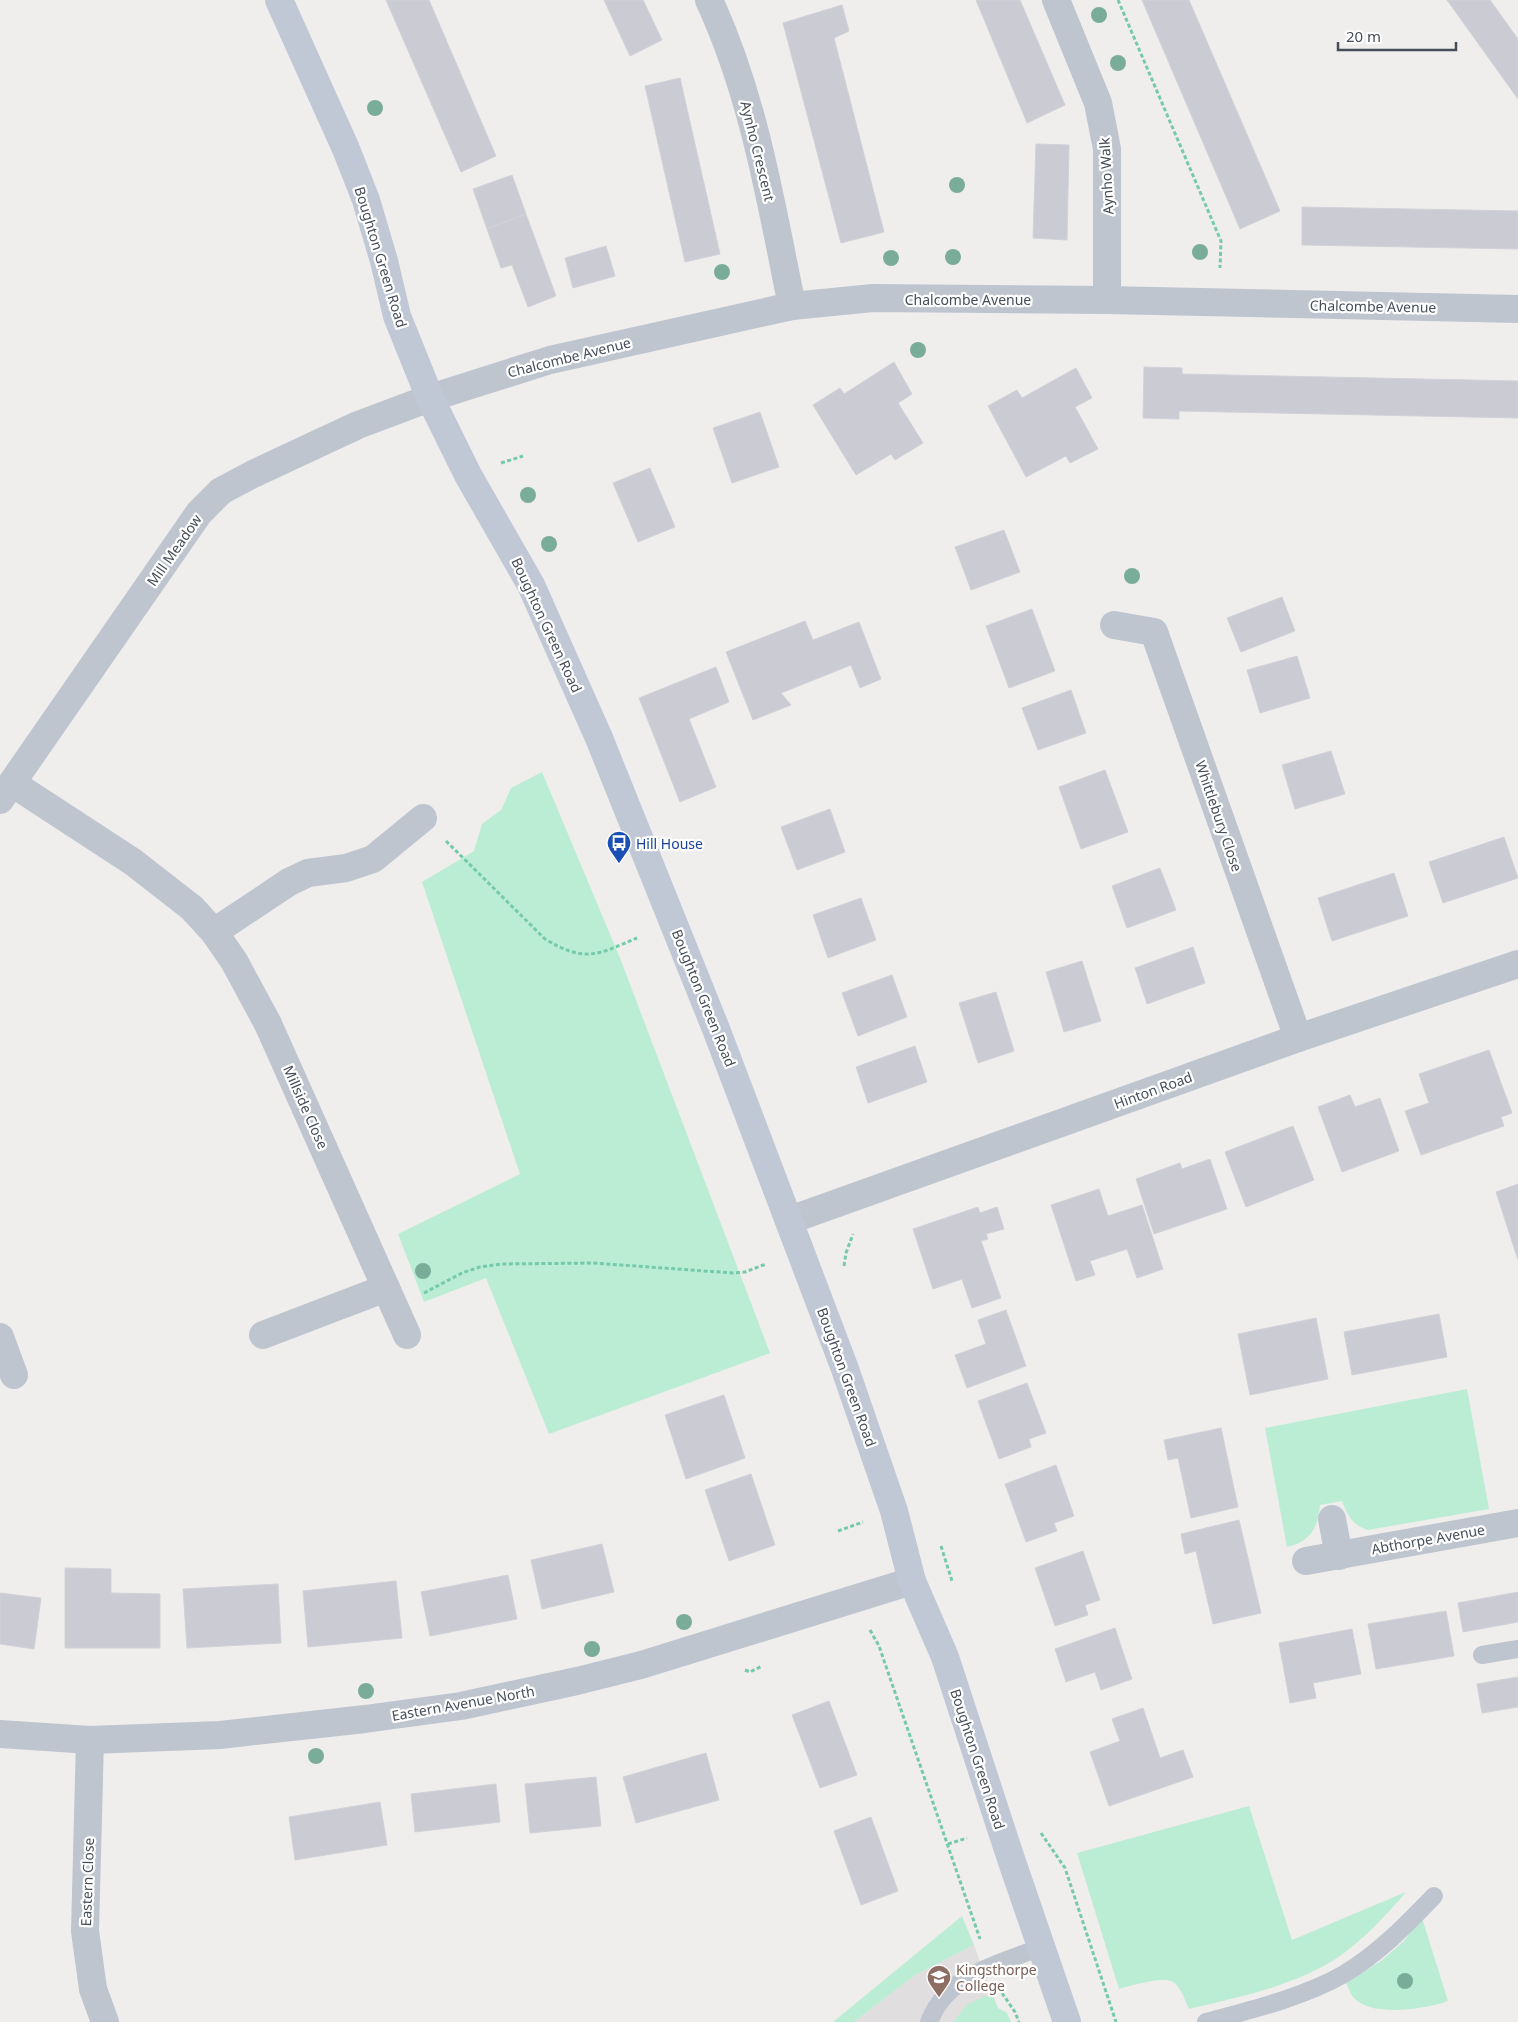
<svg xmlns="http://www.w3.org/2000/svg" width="1518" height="2022" font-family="'Noto Sans',sans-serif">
  <rect width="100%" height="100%" fill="#f0eded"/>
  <path fill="#e1dedf" d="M974 1945 1002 2022H854L915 1975Z"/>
  <g fill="#bbedd5">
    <path d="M542 772 620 958 770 1353 549 1434 486 1278 424 1302 398 1234 520 1174 422 882 474 851 482 824 501 810 511 788Z"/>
    <path d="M1467 1389 1489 1509 1368 1530C1352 1525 1348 1516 1342 1501L1320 1505C1318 1528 1310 1542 1287 1547L1265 1428Z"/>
    <path d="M1249 1806 1292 1940 1406 1892C1385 1917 1363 1940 1337 1958 1294 1986 1239 1997 1189 2009 1185 2001 1181 1987 1173 1982 1161 1976 1132 1986 1119 1989L1077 1853Z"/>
    <path d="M962 1916 974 1945 915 1975 854 2022H833Z"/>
    <path d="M1422 1918 1448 2001C1426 2009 1370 2018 1353 1997 1350 1993 1348 1987 1346 1983L1381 1961 1403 1942Z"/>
    <path d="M992 1993 998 2008 1007 2013 1011 2022H953L968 2004Z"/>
  </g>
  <g fill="#cacbd3" stroke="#d1d2d8">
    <path d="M386 0H429L496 156 461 172Z"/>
    <path d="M604 0H643L662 40 630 56Z"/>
    <path d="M976 0H1020L1065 105 1027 123Z"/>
    <path d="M1142 0H1189L1280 211 1240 229Z"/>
    <path d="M1447 0H1490L1518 39V99Z"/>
    <path d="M842 5 849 31 834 38 884 232 841 243 783 23Z"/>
    <path d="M680 78 720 254 685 262 645 86Z"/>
    <path d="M1036 144 1069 145 1067 240 1033 238Z"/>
    <path d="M512 175 526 214 487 229 473 189Z"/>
    <path d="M1302 207 1518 211V249L1302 245Z"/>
    <path d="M526 214 556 296 528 307 512 265 501 268 487 229Z"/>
    <path d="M606 246 615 276 573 288 565 258Z"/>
    <path d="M894 362 912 394 898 403 923 443 895 460 891 454 856 475 813 405 840 388 844 394Z"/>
    <path d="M1144 367 1182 368V374L1518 381V418L1179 411V419L1143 418Z"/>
    <path d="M1076 368 1092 398 1075 407 1098 449 1070 463 1066 456 1026 477 988 406 1017 390 1022 398Z"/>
    <path d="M760 412 779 467 732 483 713 428Z"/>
    <path d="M650 468 675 527 638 542 613 483Z"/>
    <path d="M1004 530 1020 572 971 590 955 547Z"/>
    <path d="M1282 597 1295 631 1241 652 1227 618Z"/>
    <path d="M1032 609 1055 671 1009 688 986 626Z"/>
    <path d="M805 621 813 640 859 622 881 679 860 688 851 665 781 693 791 705 753 720 726 652Z"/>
    <path d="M1297 656 1310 698 1260 713 1247 670Z"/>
    <path d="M716 667 729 702 689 719 716 787 680 802 639 698Z"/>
    <path d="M1071 690 1086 733 1038 750 1022 708Z"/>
    <path d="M1331 751 1345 794 1295 809 1282 765Z"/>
    <path d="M1105 770 1128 832 1081 849 1059 787Z"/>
    <path d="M830 809 845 852 797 870 781 827Z"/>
    <path d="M1504 837 1518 878 1443 903 1429 862Z"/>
    <path d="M1160 868 1176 910 1127 928 1112 886Z"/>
    <path d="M1394 873 1408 916 1332 941 1318 898Z"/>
    <path d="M861 898 876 940 828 958 813 915Z"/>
    <path d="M1193 947 1205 983 1147 1004 1135 968Z"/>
    <path d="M1082 961 1101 1021 1064 1032 1046 972Z"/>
    <path d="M892 975 907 1017 858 1036 842 993Z"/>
    <path d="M996 992 1014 1051 978 1063 959 1003Z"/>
    <path d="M915 1046 927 1082 868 1103 856 1067Z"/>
    <path d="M1489 1050 1512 1113 1501 1117 1504 1126 1421 1155 1405 1111 1429 1103 1419 1074Z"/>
    <path d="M1350 1095 1355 1107 1380 1098 1399 1151 1342 1172 1318 1107Z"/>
    <path d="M1293 1126 1314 1180 1246 1207 1225 1152Z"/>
    <path d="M1210 1159 1227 1209 1154 1234 1136 1179 1180 1163 1182 1169Z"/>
    <path d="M1518 1184V1260L1496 1192Z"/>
    <path d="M1099 1189 1108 1216 1142 1205 1163 1269 1137 1278 1127 1249 1090 1261 1095 1275 1076 1281 1051 1205Z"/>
    <path d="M978 1207 980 1213 997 1207 1004 1229 986 1234 988 1239 981 1241 1001 1298 972 1308 962 1279 933 1289 913 1229Z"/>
    <path d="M1006 1310 1026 1366 967 1388 955 1355 986 1344 978 1320Z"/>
    <path d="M1439 1314 1447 1357 1352 1375 1344 1332Z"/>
    <path d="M1316 1318 1328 1379 1250 1395 1238 1334Z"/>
    <path d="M1027 1383 1046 1433 1029 1439 1031 1447 999 1459 978 1401Z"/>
    <path d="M724 1395 745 1458 686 1479 665 1415Z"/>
    <path d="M1221 1428 1238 1507 1191 1518 1178 1458 1168 1460 1164 1440Z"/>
    <path d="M1056 1465 1074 1516 1054 1523 1057 1531 1026 1542 1005 1484Z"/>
    <path d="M751 1474 775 1545 729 1561 705 1490Z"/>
    <path d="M1239 1520 1261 1613 1213 1624 1196 1551 1185 1554 1181 1534Z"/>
    <path d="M602 1544 614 1592 542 1609 531 1560Z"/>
    <path d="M1083 1551 1100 1600 1085 1605 1088 1615 1055 1626 1035 1568Z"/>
    <path d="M65 1568 111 1569V1593L160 1594V1648H65Z"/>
    <path d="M508 1575 517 1619 430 1636 421 1592Z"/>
    <path d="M396 1581 402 1638 308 1647 303 1591Z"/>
    <path d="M278 1584 281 1643 187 1648 183 1589Z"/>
    <path d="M1518 1592V1622L1463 1632 1458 1603Z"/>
    <path d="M0 1593 41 1598 34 1649 0 1644Z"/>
    <path d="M1446 1611 1454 1656 1376 1669 1368 1624Z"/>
    <path d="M1115 1628 1132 1679 1101 1690 1095 1672 1066 1682 1055 1649Z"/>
    <path d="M1352 1629 1361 1674 1313 1683 1316 1698 1290 1703 1279 1643Z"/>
    <path d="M1518 1677V1707L1482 1713 1477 1684Z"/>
    <path d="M829 1701 857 1775 820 1788 792 1715Z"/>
    <path d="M1143 1708 1160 1758 1183 1750 1193 1777 1109 1806 1090 1752 1120 1741 1112 1719Z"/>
    <path d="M706 1753 719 1800 636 1823 623 1777Z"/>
    <path d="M596 1777 601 1826 530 1833 525 1784Z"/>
    <path d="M496 1784 500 1822 415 1832 411 1794Z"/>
    <path d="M380 1802 387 1845 295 1860 289 1817Z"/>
    <path d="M871 1817 898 1891 861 1905 834 1831Z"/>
  </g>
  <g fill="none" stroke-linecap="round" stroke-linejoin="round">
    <g stroke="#74caaa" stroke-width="3" stroke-dasharray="4 2.5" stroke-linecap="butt">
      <path d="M1118 0 1221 241 1220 268"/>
      <path d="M501 463 523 456"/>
      <path d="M446 841 545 939C585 963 597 955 637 938"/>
      <path d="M844 1266 846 1253 853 1234"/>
      <path d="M424 1293 462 1273 480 1267 501 1264 593 1263 733 1273 745 1272 766 1264"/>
      <path d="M838 1531 863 1522"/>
      <path d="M941 1546 952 1581"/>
      <path d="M870 1630 879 1646 980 1939"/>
      <path d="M745 1670 750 1672 762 1666"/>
      <path d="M1041 1833 1065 1868 1116 2022"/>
      <path d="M948 1844 967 1838"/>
      <path d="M1002 1993 1015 2012 1019 2022"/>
    </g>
    <g stroke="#bec5cf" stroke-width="18">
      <path d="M1482 1655 1518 1649"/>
      <path d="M929 2022C932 2016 934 2010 938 2005 959 1972 1007 1961 1041 1947"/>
      <path d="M1206 2022C1251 2010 1304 1997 1344 1974 1378 1954 1407 1924 1434 1896"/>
    </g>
    <g stroke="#bec5cf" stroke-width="28">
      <path d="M709 0C754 97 771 203 792 306"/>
      <path d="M1056 0 1098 103 1107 149V300"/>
      <path d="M1114 625 1154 632 1298 1038"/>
      <path d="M12 783 133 862 192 908 214 932 234 961 268 1024 407 1335"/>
      <path d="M0 800 199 513 221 491 253 474 358 425 430 398 550 360 792 306 873 298 1107 300 1518 309"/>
      <path d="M214 932 289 882 308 873 346 868 373 859 423 818"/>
      <path d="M790 1220 1298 1038 1518 964"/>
      <path d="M263 1335 386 1288"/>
      <path d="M0 1337 14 1375"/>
      <path d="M1332 1519 1339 1556"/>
      <path d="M1306 1561 1518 1523"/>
      <path d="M0 1734 90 1740 220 1735 365 1719 461 1706 577 1681 641 1665 912 1581"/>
      <path d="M90 1740 85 1931 93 1989 105 2022"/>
    </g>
    <path stroke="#c0c8d6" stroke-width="28" d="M279 0 346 149 366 200 384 261 397 316 430 398 468 475 531 585 599 738 716 1029 845 1369 894 1511 912 1581 945 1657 1010 1856 1067 2022"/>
  </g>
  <g fill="#7aad99">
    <circle cx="1099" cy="15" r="8"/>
    <circle cx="1118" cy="63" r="8"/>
    <circle cx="375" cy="108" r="8"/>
    <circle cx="957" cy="185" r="8"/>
    <circle cx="1200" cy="252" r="8"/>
    <circle cx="953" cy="257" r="8"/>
    <circle cx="891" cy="258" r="8"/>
    <circle cx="722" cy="272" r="8"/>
    <circle cx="918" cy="350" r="8"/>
    <circle cx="528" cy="495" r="8"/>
    <circle cx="549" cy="544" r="8"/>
    <circle cx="1132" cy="576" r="8"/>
    <circle cx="423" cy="1271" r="8"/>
    <circle cx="684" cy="1622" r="8"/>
    <circle cx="592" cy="1649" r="8"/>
    <circle cx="366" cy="1691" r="8"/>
    <circle cx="316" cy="1756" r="8"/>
    <circle cx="1405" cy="1981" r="8"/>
  </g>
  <defs>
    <symbol id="bus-pin" viewBox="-11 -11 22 30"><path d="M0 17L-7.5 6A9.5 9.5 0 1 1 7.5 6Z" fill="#1a4fb4" stroke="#fff"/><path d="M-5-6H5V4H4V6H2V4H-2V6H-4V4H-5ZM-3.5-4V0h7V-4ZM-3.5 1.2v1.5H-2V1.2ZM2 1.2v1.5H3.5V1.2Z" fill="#fff"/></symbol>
    <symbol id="school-pin" viewBox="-11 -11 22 30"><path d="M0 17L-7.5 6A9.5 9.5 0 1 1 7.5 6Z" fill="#8d6e63" stroke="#fff"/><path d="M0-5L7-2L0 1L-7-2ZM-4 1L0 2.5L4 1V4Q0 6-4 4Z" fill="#fff"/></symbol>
  </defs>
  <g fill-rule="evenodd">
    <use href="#bus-pin" x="605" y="829" width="28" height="38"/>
    <use href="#school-pin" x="925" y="1963" width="28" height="38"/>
  </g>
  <g text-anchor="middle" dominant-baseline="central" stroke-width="4.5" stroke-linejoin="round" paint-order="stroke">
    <g font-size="14" fill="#464e5a" stroke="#fff">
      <text transform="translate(758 151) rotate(76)">Aynho Crescent</text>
      <text transform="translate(1106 176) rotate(-93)">Aynho Walk</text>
      <text transform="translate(381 257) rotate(73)">Boughton Green Road</text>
      <text x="968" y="299">Chalcombe Avenue</text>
      <text transform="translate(1373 306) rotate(1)">Chalcombe Avenue</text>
      <text transform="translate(569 357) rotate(-14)">Chalcombe Avenue</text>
      <text transform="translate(174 550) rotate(-55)">Mill Meadow</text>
      <text transform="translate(547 625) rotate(65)">Boughton Green Road</text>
      <text transform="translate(1219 816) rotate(71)">Whittlebury Close</text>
      <text transform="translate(704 998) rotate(68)">Boughton Green Road</text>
      <text transform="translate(1153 1090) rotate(-20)">Hinton Road</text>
      <text transform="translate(306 1107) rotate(66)">Millside Close</text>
      <text transform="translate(847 1377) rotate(70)">Boughton Green Road</text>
      <text transform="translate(1428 1539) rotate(-10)">Abthorpe Avenue</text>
      <text transform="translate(463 1703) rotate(-10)">Eastern Avenue North</text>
      <text transform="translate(978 1759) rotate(72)">Boughton Green Road</text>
      <text transform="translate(87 1882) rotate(-88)">Eastern Close</text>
    </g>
    <g font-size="14" fill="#164399" stroke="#fff" text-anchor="start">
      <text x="636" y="843">Hill House</text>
    </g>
    <g font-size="14" fill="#785e54" stroke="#fff" text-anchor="start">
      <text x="956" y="1969">Kingsthorpe<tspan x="956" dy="16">College</tspan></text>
    </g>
  </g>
  <path d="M1338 42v8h118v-8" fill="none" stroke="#464e5a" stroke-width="2.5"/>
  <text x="1346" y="42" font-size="15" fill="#464e5a" stroke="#ffffff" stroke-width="4" paint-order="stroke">20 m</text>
</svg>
